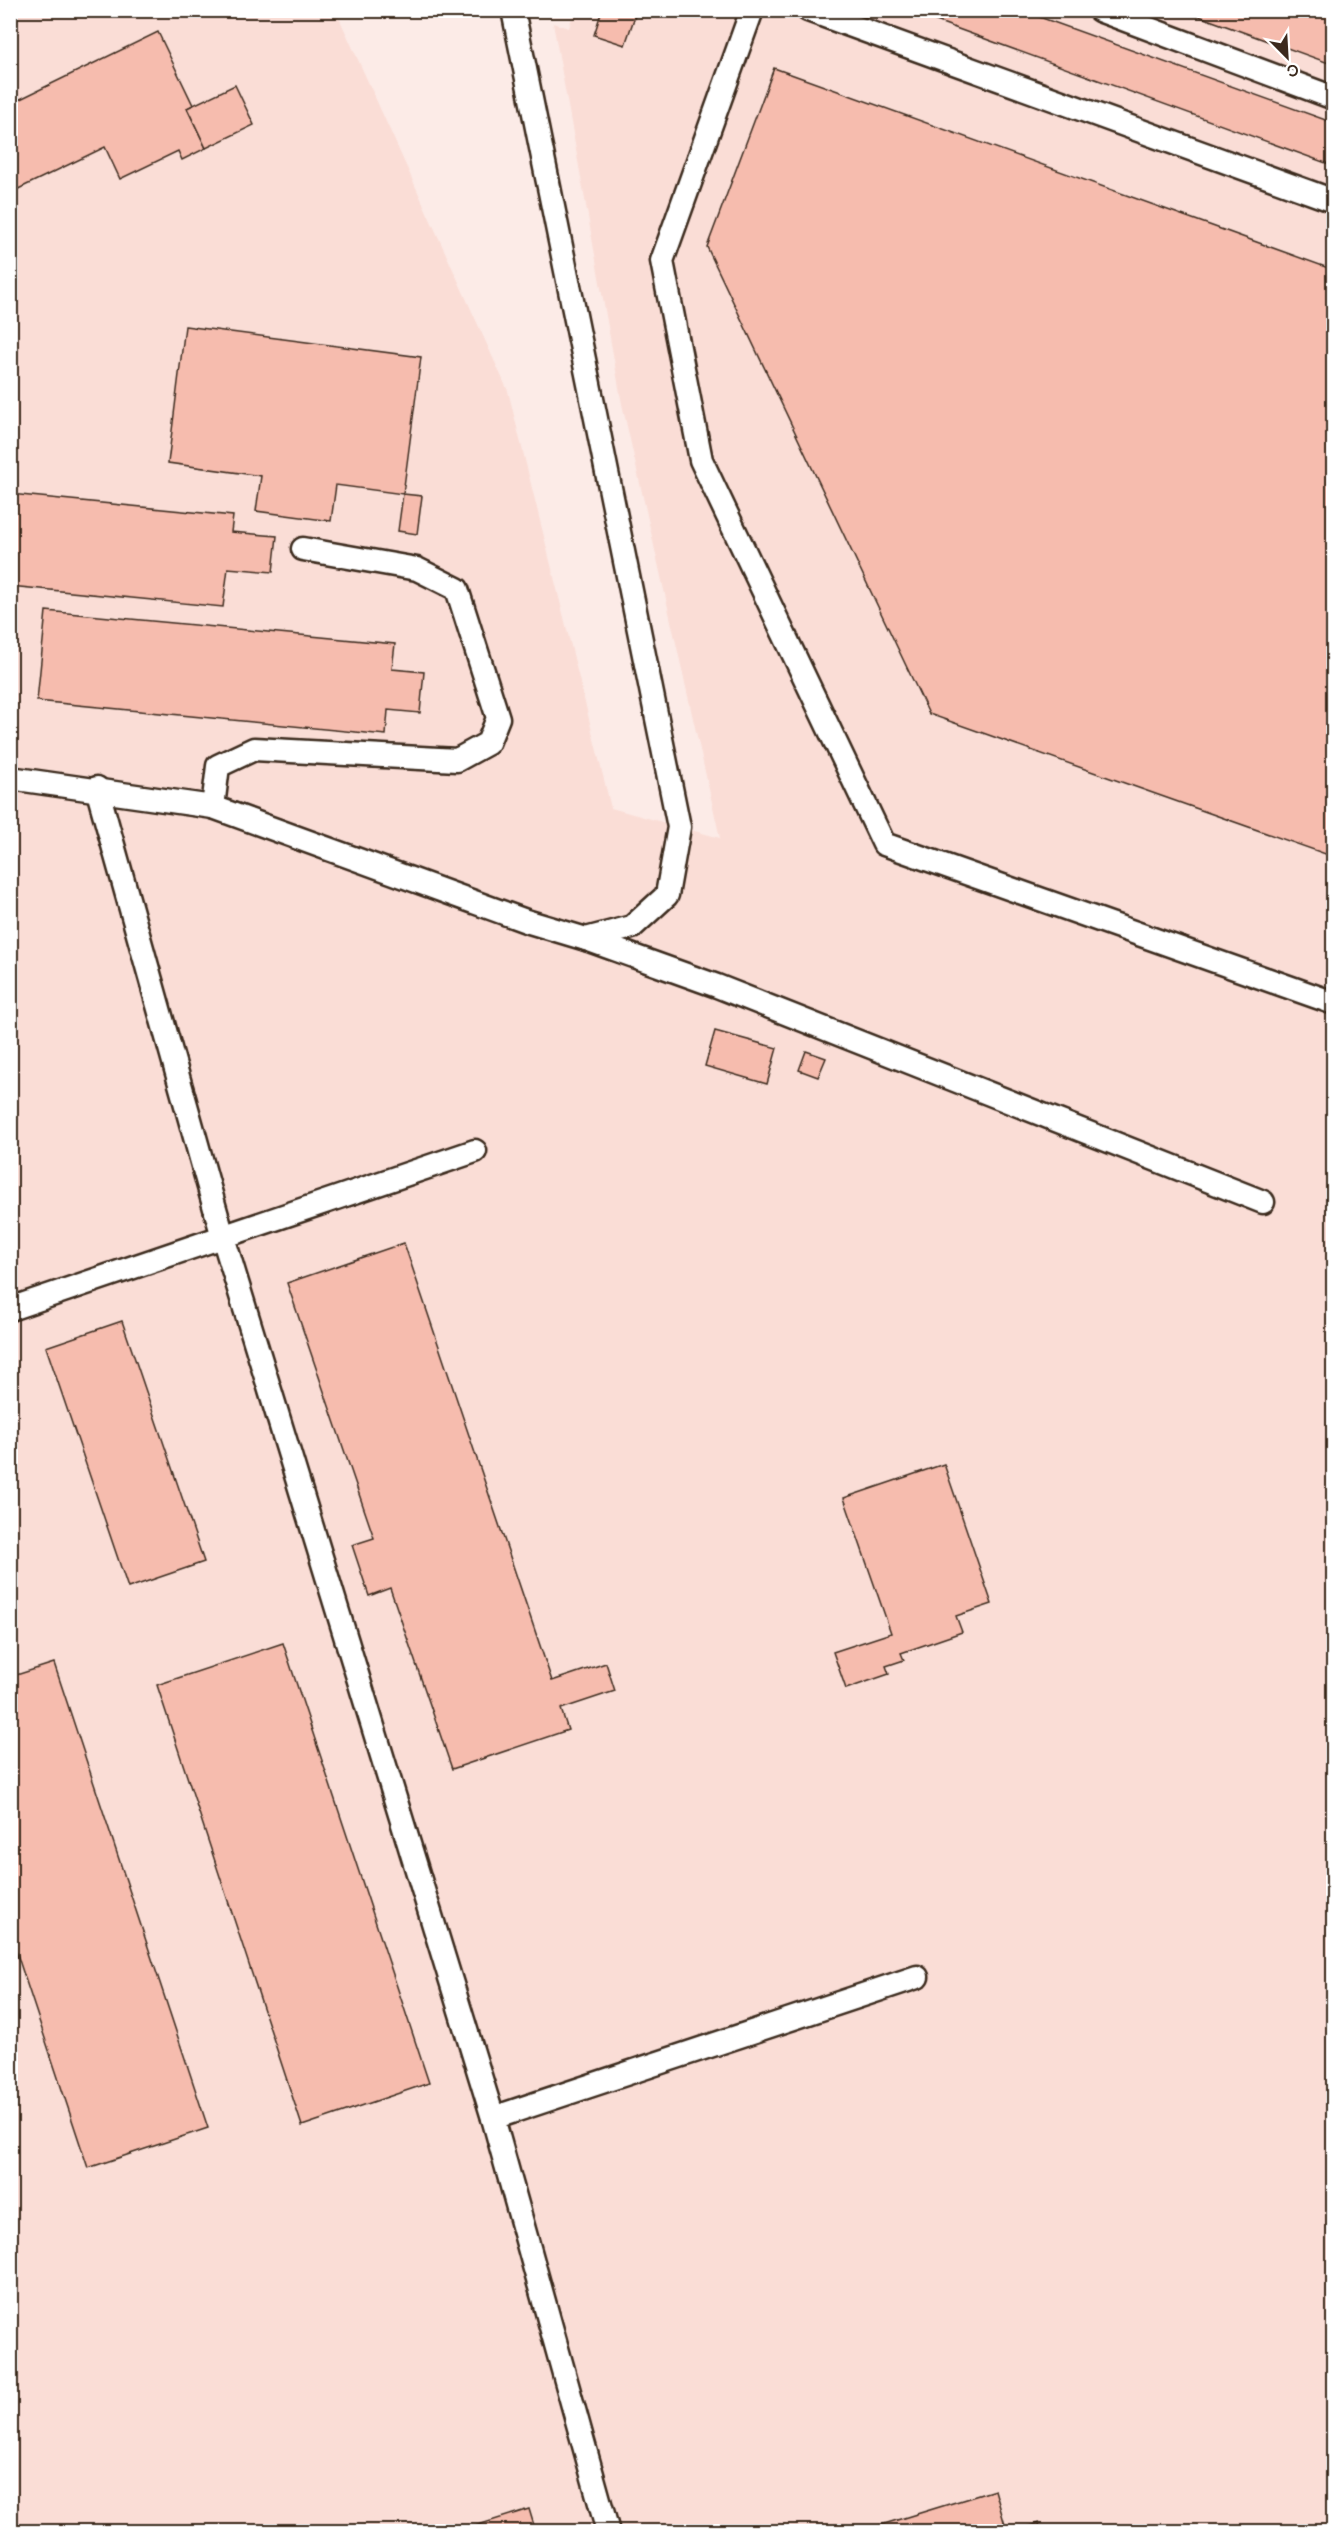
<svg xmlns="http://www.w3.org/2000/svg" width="1344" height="2542" font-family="'Balsamiq Sans',sans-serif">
  <rect width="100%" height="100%" fill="#fcebe7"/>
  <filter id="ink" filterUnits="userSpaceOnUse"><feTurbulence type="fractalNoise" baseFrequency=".0167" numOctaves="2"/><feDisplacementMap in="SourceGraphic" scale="12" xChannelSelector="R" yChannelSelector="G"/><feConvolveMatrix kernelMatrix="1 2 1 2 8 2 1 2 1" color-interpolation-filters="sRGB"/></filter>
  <g filter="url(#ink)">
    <path fill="#faddd6" d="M574 10 1333 11V2531L11 2532V11H336L508 391 611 808 720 838 622 404 553 23 569 28Z"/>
    <g fill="#f6bcae" stroke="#3b2a1e" stroke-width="1.5">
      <path d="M602 10H637L625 45 594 35Z"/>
      <path d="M906 10H1020L1334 123V166Z"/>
      <path d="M1182 10H1334V65Z"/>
      <path d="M158 32 193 105 187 108 206 148 182 160 178 151 120 179 105 147 10 193V104Z"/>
      <path d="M774 68 1334 270V857L929 714 707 247Z"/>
      <path d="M235 85 254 125 206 148 187 108Z"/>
      <path d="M185 326 421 357 403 494 336 485 331 521 256 511 261 476 168 463Z"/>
      <path d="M10 494 233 516 231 532 277 536 273 572 228 568 223 607 10 586Z"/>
      <path d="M403 494 422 496 417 534 398 531Z"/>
      <path d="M46 611 395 644 392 669 424 672 420 713 388 710 386 735 37 701Z"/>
      <path d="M715 1031 777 1048 767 1084 705 1066Z"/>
      <path d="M806 1051 826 1058 818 1077 799 1070Z"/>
      <path d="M404 1243 552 1681 606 1663 615 1691 561 1709 568 1730 452 1769 390 1588 369 1596 352 1545 374 1538 287 1283Z"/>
      <path d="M122 1321 204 1562 128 1588 46 1347Z"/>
      <path d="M944 1464 992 1604 956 1616 962 1632 901 1653 904 1660 886 1666 889 1674 846 1689 833 1652 891 1633 844 1498Z"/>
      <path d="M283 1643 429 2083 302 2126 157 1685Z"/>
      <path d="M54 1663 208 2128 88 2168 10 1933V1677Z"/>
      <path d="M995 2490 1007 2532H858Z"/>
      <path d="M529 2509 536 2532H456Z"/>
      <path d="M1039 2523 1041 2532H1010Z"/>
    </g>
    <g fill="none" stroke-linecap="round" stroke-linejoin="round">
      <defs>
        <g id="service">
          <path d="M752 10 662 261 701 460 884 844 1334 1003"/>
          <path d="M808 10 1334 201"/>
          <path d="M1099 10 1334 98"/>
          <path d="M10 778 213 807 526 921 586 939 632 927 667 895 679 827 513 10"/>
          <path d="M97 788 223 1237 493 2118 608 2532"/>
          <path d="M213 807 218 766 254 749 457 760 488 743 498 718 457 589 417 569 303 549"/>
          <path d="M586 939 717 986 1263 1202"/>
          <path d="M10 1309 475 1151"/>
          <path d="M493 2118 917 1977"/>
        </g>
      </defs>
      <use href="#service" stroke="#3b2a1e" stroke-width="27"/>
      <use href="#service" stroke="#fff" stroke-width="22"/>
    </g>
  </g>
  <rect width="1344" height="2542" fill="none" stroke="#fff" stroke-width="36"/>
  <rect x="18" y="18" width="1308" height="2506" fill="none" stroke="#3b2a1e" stroke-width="2" filter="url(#ink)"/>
  <g transform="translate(1287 57) rotate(156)" stroke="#ffffff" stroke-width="4.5" paint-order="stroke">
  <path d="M0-4.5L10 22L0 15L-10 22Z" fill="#3b2a1e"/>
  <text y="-9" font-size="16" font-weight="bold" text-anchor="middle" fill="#3b2a1e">С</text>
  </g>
</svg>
